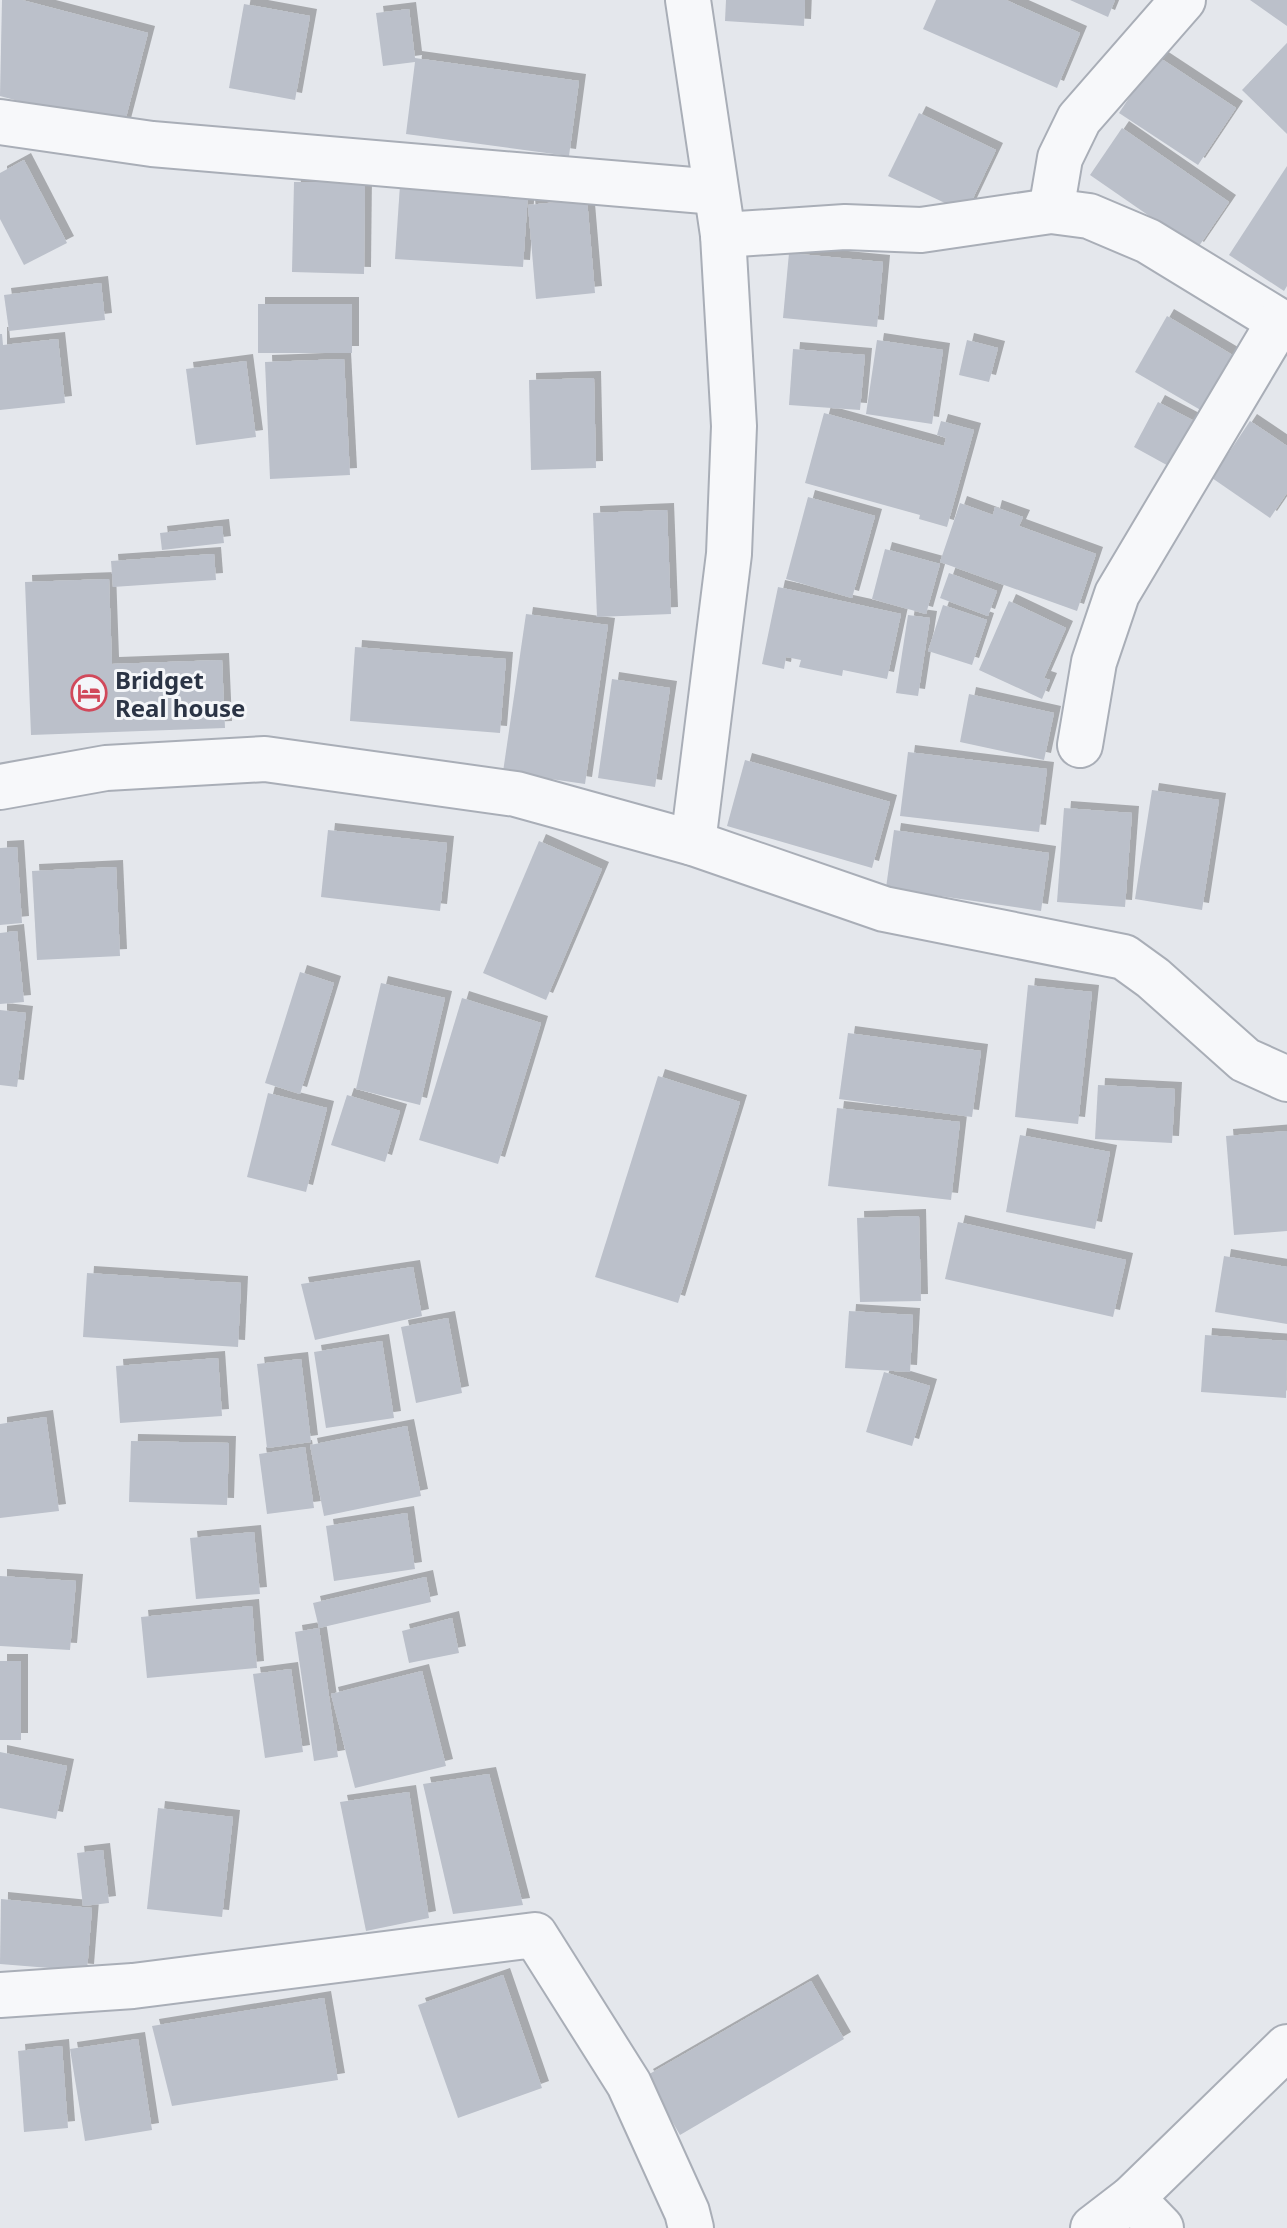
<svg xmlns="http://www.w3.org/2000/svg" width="1287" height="2228" font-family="'Noto Sans',sans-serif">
  <defs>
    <filter id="shadow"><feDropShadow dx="7" dy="-7" stdDeviation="0" flood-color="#0004"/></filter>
  </defs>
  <rect width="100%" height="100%" fill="#e4e7ec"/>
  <g fill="#bbc0ca" filter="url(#shadow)">
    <path d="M2 0H22L148 33 123 129 0 96Z"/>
    <path d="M726 0H805L804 26 725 21Z"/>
    <path d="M936 0H1006L1080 33 1057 88 923 29Z"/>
    <path d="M1070 0H1115L1108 17Z"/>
    <path d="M1250 0H1287V26Z"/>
    <path d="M244 4 310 16 295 100 229 88Z"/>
    <path d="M409 9 415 58 579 81 569 156 406 134 415 62 383 66 376 13Z"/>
    <path d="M1287 43V134L1242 90Z"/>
    <path d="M1157 56 1236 108 1198 165 1119 113Z"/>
    <path d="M919 113 996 150 966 213 888 176Z"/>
    <path d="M1122 128 1229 202 1197 249 1090 175Z"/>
    <path d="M24 160 67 243 24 265 0 219V173Z"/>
    <path d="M1287 166V286L1284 291 1229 255Z"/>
    <path d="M294 182H365L364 274 292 272Z"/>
    <path d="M400 185 528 193 523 267 395 259Z"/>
    <path d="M587 199 595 293 536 299 528 205Z"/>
    <path d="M789 253 883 262 877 327 783 318Z"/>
    <path d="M101 283 105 320 9 331 4 295Z"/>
    <rect x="258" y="304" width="94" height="49"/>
    <path d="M1167 316 1236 357 1204 412 1135 372Z"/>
    <path d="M0 334H2L3 345 58 339 65 403 0 410Z"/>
    <path d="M877 340 943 350 932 424 866 414Z"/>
    <path d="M967 340 998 348 989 382 959 375Z"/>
    <path d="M793 349 865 355 860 410 789 405Z"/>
    <path d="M344 359 350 475 270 479 265 362Z"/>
    <path d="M246 361 256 437 196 445 186 369Z"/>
    <path d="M594 378 596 468 531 470 529 380Z"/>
    <path d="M1158 402 1198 423 1174 469 1134 447Z"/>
    <path d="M824 413 944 446 946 438 937 435 941 421 974 430 947 527 919 519 920 515 805 483Z"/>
    <path d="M1250 421 1287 446V493L1270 518 1212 478Z"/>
    <path d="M808 497 875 516 852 598 786 579Z"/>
    <path d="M960 503 993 515 995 507 1023 517 1019 526 1096 554 1077 611 940 562Z"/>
    <path d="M667 510 671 614 597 617 593 513Z"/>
    <path d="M222 526 224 543 162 550 160 533Z"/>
    <path d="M885 549 940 564 926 614 872 599Z"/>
    <path d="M214 554 216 580 113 587 111 561Z"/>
    <path d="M949 573 997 591 988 616 940 598Z"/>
    <path d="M109 579 112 664 222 660 225 728 31 735 25 582Z"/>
    <path d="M778 587 901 614 887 679 843 670 842 676 799 667 801 660 786 657 784 669 762 664Z"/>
    <path d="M1009 601 1066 628 1044 678 1050 680 1042 699 979 670Z"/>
    <path d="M943 605 987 620 972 665 928 651Z"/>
    <path d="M526 614 608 625 585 784 503 772Z"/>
    <path d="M908 615 930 618 918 696 896 693Z"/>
    <path d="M355 647 506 659 500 733 350 721Z"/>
    <path d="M612 679 670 688 655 787 598 778Z"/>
    <path d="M969 694 1054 713 1044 760 960 742Z"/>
    <path d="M908 752 1047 769 1039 832 900 816Z"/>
    <path d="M745 760 890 802 872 868 727 826Z"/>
    <path d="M1152 790 1219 800 1202 910 1135 899Z"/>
    <path d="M1064 808 1132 813 1125 907 1057 902Z"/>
    <path d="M328 830 447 843 440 911 321 897Z"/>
    <path d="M894 830 1049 853 1041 911 886 888Z"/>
    <path d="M539 841 602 869 546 1000 483 973Z"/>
    <path d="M17 847 22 923 0 925V848Z"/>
    <path d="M116 867 120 956 37 960 32 871Z"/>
    <path d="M17 931 24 1002 0 1004V933Z"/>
    <path d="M300 972 334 983 300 1094 265 1083Z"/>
    <path d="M381 983 445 998 420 1105 356 1089Z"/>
    <path d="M1028 985 1092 992 1078 1124 1015 1117Z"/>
    <path d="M462 998 541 1023 498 1164 419 1140Z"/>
    <path d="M0 1010 26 1013 17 1087 0 1085Z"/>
    <path d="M848 1033 981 1051 972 1117 839 1099Z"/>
    <path d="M658 1076 740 1102 678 1303 595 1277Z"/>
    <path d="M1098 1085 1175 1089 1172 1143 1095 1139Z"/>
    <path d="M268 1093 327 1108 306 1192 247 1177Z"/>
    <path d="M347 1095 400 1111 385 1162 331 1145Z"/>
    <path d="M837 1108 960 1122 951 1200 828 1186Z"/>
    <path d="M1287 1131V1231L1234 1235 1226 1136Z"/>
    <path d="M1020 1135 1110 1152 1095 1229 1006 1212Z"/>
    <path d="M919 1216 921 1301 860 1302 857 1218Z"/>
    <path d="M958 1222 1126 1260 1113 1317 945 1279Z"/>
    <path d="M1224 1256 1287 1267V1324L1215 1312Z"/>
    <path d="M413 1267 422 1316 315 1340 301 1284Z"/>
    <path d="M87 1273 241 1283 238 1347 83 1337Z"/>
    <path d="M849 1311 913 1315 910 1372 845 1368Z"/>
    <path d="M448 1318 462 1393 416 1403 401 1327Z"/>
    <path d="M1205 1335 1287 1341 1286 1398 1201 1392Z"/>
    <path d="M382 1341 394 1418 326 1428 314 1352Z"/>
    <path d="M218 1358 222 1416 120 1423 116 1366Z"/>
    <path d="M301 1359 311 1442 267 1448 257 1364Z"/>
    <path d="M884 1372 930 1386 912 1446 866 1432Z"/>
    <path d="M46 1417 59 1511 0 1518V1424Z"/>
    <path d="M407 1426 421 1496 324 1516 310 1445Z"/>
    <path d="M131 1441 229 1443 227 1505 129 1502Z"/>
    <path d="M305 1447 314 1508 267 1514 259 1454Z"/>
    <path d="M407 1513 415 1569 334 1581 326 1526Z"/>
    <path d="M254 1532 260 1594 196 1599 190 1538Z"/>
    <path d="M0 1576 76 1581 70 1650 0 1646Z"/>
    <path d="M426 1577 431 1602 319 1628 313 1603Z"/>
    <path d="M252 1606 257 1668 147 1678 141 1617Z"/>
    <path d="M452 1618 459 1653 409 1663 402 1631Z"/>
    <path d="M319 1628 338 1757 314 1761 295 1632Z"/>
    <rect x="0" y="1661" width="21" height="79"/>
    <path d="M291 1669 303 1752 265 1758 253 1674Z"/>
    <path d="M422 1671 446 1766 355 1788 331 1694Z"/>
    <path d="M0 1752 67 1766 56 1819 0 1808Z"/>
    <path d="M489 1774 523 1905 453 1914 423 1784Z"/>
    <path d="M409 1792 429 1918 366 1931 340 1802Z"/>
    <path d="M158 1808 233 1817 222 1917 147 1909Z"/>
    <path d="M103 1850 109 1903 83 1906 77 1853Z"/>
    <path d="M1 1899 92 1908 87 1971 0 1964Z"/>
    <path d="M503 1975 542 2088 458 2118 418 2005Z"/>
    <path d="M811 1981 844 2039 680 2135 646 2076Z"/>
    <path d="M324 1998 338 2080 172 2106 152 2026Z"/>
    <path d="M138 2039 152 2130 85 2141 70 2049Z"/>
    <path d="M62 2046 68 2128 24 2132 18 2051Z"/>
  </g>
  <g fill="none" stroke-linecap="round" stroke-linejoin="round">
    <defs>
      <g id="minor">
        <path d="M688 0 723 235 734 426 729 554 693 843"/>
        <path d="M0 122 152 144 716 192"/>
        <path d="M1051 211 1060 158 1079 119 1183 0"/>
        <path d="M723 235 845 227 921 230 1051 211 1089 216 1148 241 1287 326"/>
        <path d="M1080 745 1094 662 1117 594 1279 322"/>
        <path d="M0 787 106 768 265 759 516 794 693 843 884 909 1124 957 1153 978 1245 1060 1287 1079"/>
        <path d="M0 1995 133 1986 535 1935 629 2084 687 2212 691 2228"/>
        <path d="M1132 2198 1161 2228"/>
        <path d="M1093 2228 1132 2198 1287 2047"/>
      </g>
    </defs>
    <use href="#minor" stroke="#a9aeb7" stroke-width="48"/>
    <use href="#minor" stroke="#f7f8fa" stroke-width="44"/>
  </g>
  <defs>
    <symbol id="hotel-ring" viewBox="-11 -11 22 22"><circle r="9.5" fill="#f4f6f9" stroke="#d1495b" stroke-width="1.5"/><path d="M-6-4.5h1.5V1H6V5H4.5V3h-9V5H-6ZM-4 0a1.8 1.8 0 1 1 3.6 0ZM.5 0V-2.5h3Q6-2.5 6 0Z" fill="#d1495b"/></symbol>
  </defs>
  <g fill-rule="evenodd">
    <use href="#hotel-ring" x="69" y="673" width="40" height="40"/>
  </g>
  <g text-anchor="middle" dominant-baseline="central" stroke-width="6" stroke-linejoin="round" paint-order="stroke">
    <g font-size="24" font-weight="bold" fill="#2b3445" stroke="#f4f6f9" text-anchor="start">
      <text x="115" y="679">Bridget<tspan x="115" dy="28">Real house</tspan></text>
    </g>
  </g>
</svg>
